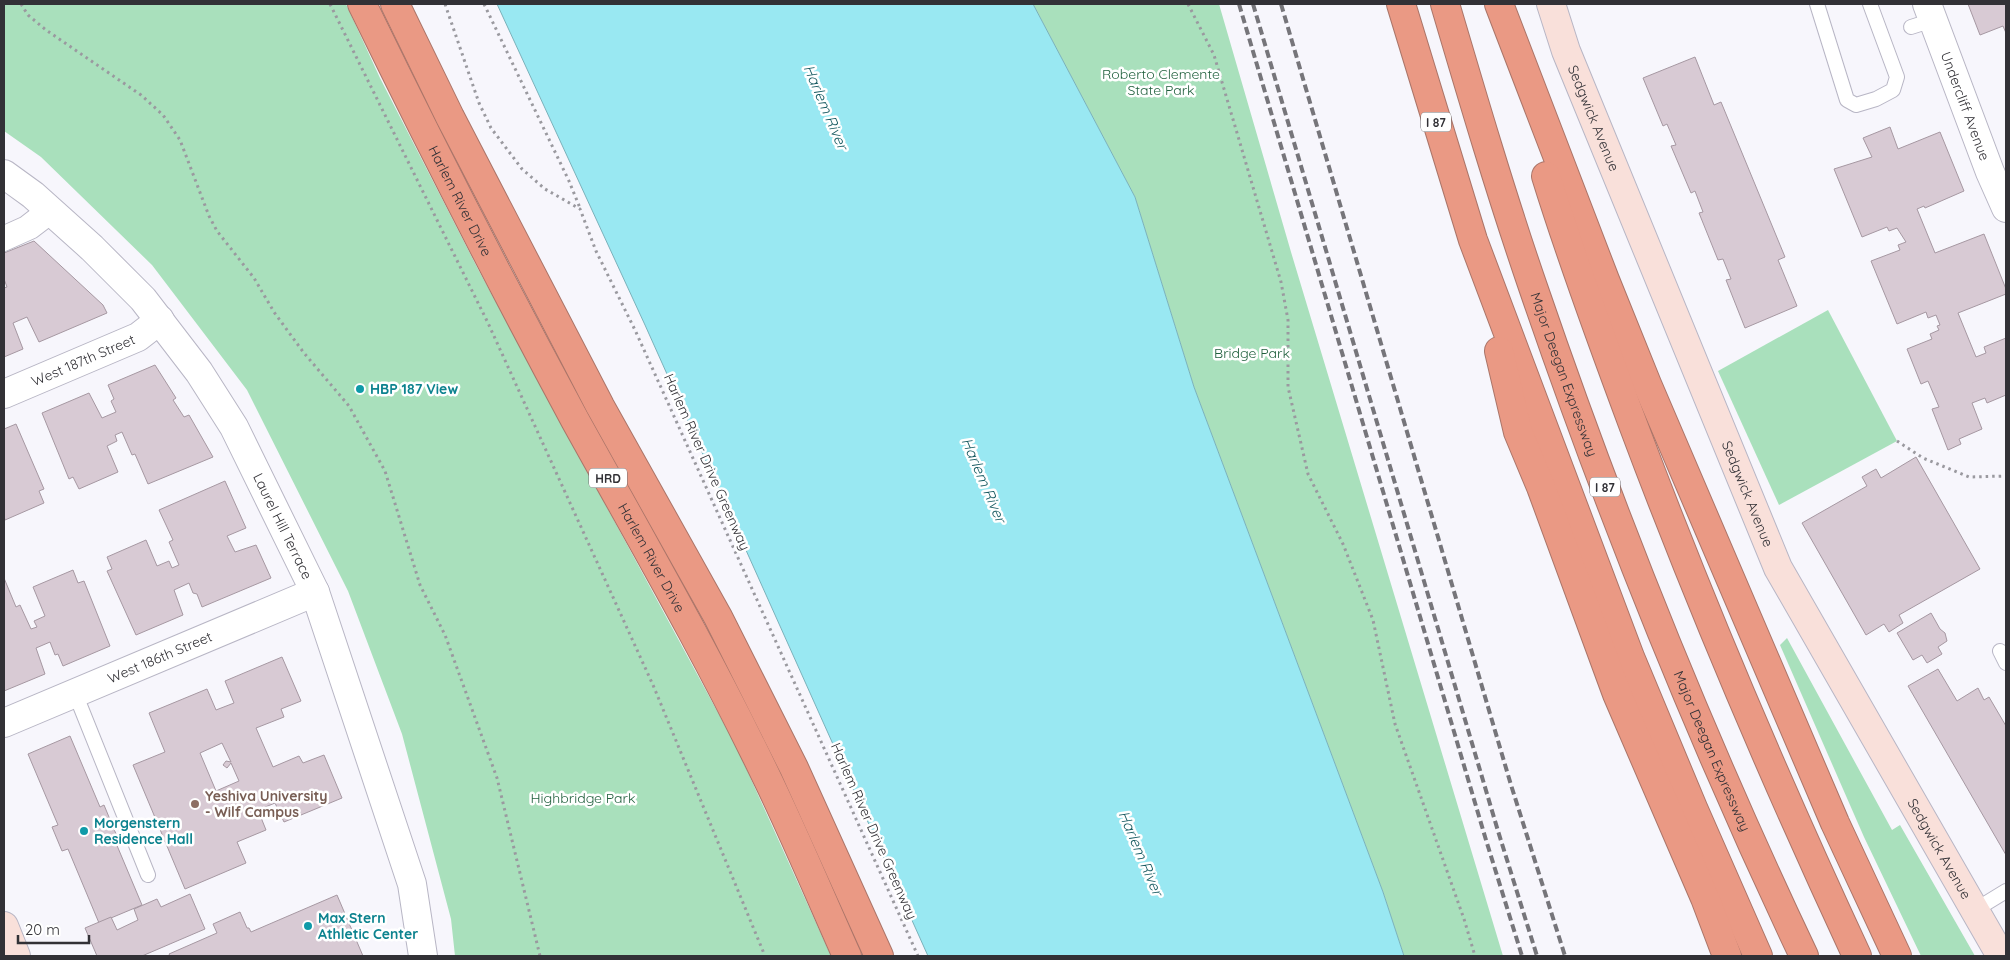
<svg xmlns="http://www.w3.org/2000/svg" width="2010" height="960" font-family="Quicksand,sans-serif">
  <rect width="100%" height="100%" fill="#f7f6fc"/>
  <g fill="#a9e0bc">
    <path d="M4 4H346L380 78 478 269 736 746 831 956H455L451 919 402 734 348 591 247 390 152 265 41 157 4 131Z"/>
    <path d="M1033 4H1219L1291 252 1503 956H1404L1383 892 1194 387 1135 197Z"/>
    <path d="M1828 310 1897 441 1779 505 1718 371Z"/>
    <path d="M1787 638 1892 830 1900 825 1975 956H1921L1864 837 1780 645Z"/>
  </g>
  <path fill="#99e8f2" stroke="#7ab1ba" d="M497 4H1033L1135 197 1194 387 1383 892 1404 956H928L645 325Z"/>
  <g fill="#d8cad4" stroke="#a698a2" fill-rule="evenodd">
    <path d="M1968 4H2006V33L2003 26 1980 35Z"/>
    <path d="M1695 57 1714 105 1721 102 1785 257 1778 260 1797 306 1745 328 1726 280 1731 279 1723 259 1718 260 1699 213 1703 212 1695 191 1691 193 1671 146 1676 145 1667 124 1663 126 1643 78Z"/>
    <path d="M1890 127 1898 149 1940 132 1964 191 1925 208 1924 206 1917 209 1935 253 1984 234 2006 289V294L1958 313 1976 357 1986 353 1984 347 2006 338V395L1987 403 1985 398 1972 403 1982 429 1959 439 1961 444 1948 450 1932 409 1939 407 1928 381 1921 384 1907 349 1932 339 1930 334 1939 330 1937 326 1940 325 1936 315 1928 318 1926 312 1897 324 1871 261 1900 250 1898 245 1906 242 1897 228 1889 231 1887 227 1862 237 1834 169 1872 157 1863 138Z"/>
    <path d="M34 241 103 305 107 313 39 342 27 317 13 323 23 349 4 357V288L7 287 4 279V253Z"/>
    <path d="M155 365 176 398 173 400 184 417 189 415 213 457 148 484 135 454 132 455 122 432 115 435 117 441 107 446 118 472 79 489 73 477 69 479 42 413 89 393 102 418 116 412 111 401 114 399 108 385Z"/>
    <path d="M16 424 44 489 39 491 44 503 5 520 4 516V429Z"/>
    <path d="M1916 457 1980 569 1899 615 1903 623 1889 632 1884 624 1866 635 1802 523 1867 486 1862 477 1876 469 1881 478Z"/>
    <path d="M225 481 246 528 227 536 235 552 256 545 271 578 202 607 197 594 193 593 189 583 174 590 183 615 136 635 107 571 112 569 107 557 146 540 157 566 169 561 172 568 179 565 169 542 173 540 159 510Z"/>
    <path d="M73 570 78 583 84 581 110 646 63 666 58 654 55 655 50 642 36 648 45 674 4 691V578L16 607 20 605 31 629 37 627 34 621 45 616 33 587Z"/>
    <path d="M1931 613 1940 629 1945 633 1947 641 1938 647 1942 654 1927 663 1922 655 1913 660 1897 633Z"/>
    <path d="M282 657 301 701 281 709 284 717 256 728 273 767 299 756 303 763 324 755 342 798 284 822 275 803 258 810 266 830 237 842 246 863 185 889 133 765 165 752 149 713 207 689 216 710 234 703 225 681ZM222 743 231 762 226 761 223 765 227 768 231 763 239 781 216 791 200 753Z"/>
    <path d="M1938 669 1957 701 1978 688 1984 700 1989 697 2006 726V855L1908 686Z"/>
    <path d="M70 736 100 807 104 805 116 834 113 836 142 905 99 923 68 849 62 851 52 827 58 825 28 754Z"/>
    <path d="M190 894 205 929 142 956H97L85 928 111 917 117 930 138 920 134 909 157 899 161 907Z"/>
    <path d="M337 895 363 956H170L169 954 217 933 213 924 240 912 247 928H249L251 932Z"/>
  </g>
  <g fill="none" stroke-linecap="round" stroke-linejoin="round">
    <defs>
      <g id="service">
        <path d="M1817 4 1847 100 1856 105 1876 99 1893 90 1897 77 1870 4"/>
        <path d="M1911 27 1933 20"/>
        <path d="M4 233 24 224 46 207"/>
        <path d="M4 244 33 231 54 215"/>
        <path d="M2000 651 2006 663"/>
        <path d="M75 693 148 875"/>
        <path d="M1975 910 2006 891"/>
      </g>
      <g id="minor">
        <path id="s1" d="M1927 4 1990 172 2006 208"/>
        <path id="s2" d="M4 174 33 195 92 248 143 299 199 372 234 427 315 592 412 884 423 956"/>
        <path id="s3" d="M4 394 138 337 160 320"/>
        <path id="s4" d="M4 723 315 592"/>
      </g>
      <g id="secondary">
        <path id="s5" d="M1551 4 1566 51 1778 568 2001 956"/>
        <path d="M4 926 16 956"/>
      </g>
      <g id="motorway">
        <path id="s6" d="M362 4C430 144 501 283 575 420 641 539 709 657 768 780 796 838 821 898 847 956"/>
        <path d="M395 4 450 117 600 406 718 617 794 768 879 956"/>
        <path d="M1401 4 1473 240 1630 657 1693 808 1758 956"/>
        <path id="s7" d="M1445 4C1473 99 1501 194 1533 287 1611 515 1701 739 1804 956"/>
        <path d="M1499 4 1605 280 1647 384 1835 823 1897 956"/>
        <path d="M1546 176C1572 260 1603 344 1634 427 1701 606 1776 782 1857 956"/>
        <path d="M1499 351 1518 432 1541 487 1617 694 1705 898 1727 956"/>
      </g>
    </defs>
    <use href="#service" stroke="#b8b6c5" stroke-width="16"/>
    <use href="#minor" stroke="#b8b6c5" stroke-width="30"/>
    <use href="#secondary" stroke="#b8b6c5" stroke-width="30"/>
    <use href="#motorway" stroke="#aa7569" stroke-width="30"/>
    <g stroke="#9a999f" stroke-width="3" stroke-dasharray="2.5 4" stroke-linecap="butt">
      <path d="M21 4 28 15 46 30 141 95 163 115 180 140 209 216 217 231 254 278 274 312 304 353 349 406 385 471 420 585 445 635 497 778 540 956"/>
      <path d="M330 4 488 323 653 685 765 956"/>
      <path d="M445 4 479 103 491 128 522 169 545 189 580 209 596 251 635 330 918 956"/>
      <path d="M484 4 569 181 580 208"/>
      <path d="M1188 4 1214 55 1281 282 1288 320V387L1308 474 1343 544 1373 620 1395 724 1464 919 1475 956"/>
      <path d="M1897 441 1923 458 1969 477 2006 476"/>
    </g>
    <use href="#service" stroke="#fff" stroke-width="14"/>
    <use href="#minor" stroke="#fff" stroke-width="28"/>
    <use href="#secondary" stroke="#f9e0da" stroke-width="28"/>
    <use href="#motorway" stroke="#ea9984" stroke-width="28"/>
    <g stroke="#76757a" stroke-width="4" stroke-dasharray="8 4" stroke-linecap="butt">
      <path d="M1239 4 1486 840 1522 956"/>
      <path d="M1253 4 1498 831 1537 956"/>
      <path d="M1281 4 1511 785 1565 956"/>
    </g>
  </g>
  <g fill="#0f9aa8" stroke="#fff" stroke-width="2">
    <circle cx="360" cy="389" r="5"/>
    <circle cx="84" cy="831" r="5"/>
    <circle cx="308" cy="926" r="5"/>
  </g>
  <circle fill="#8d6e63" stroke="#fff" stroke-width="2" cx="195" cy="804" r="5"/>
  <g text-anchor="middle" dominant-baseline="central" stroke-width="5" stroke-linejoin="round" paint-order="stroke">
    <g fill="#fff" stroke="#706f72" stroke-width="1">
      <rect x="1421" y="112.5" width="30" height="19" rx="4"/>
      <rect x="589" y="468.5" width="38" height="19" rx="4"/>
      <rect x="1590" y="477.5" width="30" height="19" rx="4"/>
    </g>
    <g font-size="12" font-weight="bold" fill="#323136">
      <text x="1436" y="122">I 87</text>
      <text x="608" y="478">HRD</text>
      <text x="1605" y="487">I 87</text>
    </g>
    <g font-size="14" fill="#1f5f3c" stroke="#fff">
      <text x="1161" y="74">Roberto Clemente<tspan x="1161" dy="16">State Park</tspan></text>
      <text x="1252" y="353">Bridge Park</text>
      <text x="583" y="798">Highbridge Park</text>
    </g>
    <g font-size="14" fill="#323136" stroke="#fff">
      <text stroke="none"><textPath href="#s1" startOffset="109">Undercliff Avenue</textPath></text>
      <text stroke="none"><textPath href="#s5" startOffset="122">Sedgwick Avenue</textPath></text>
      <text stroke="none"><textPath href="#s6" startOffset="220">Harlem River Drive</textPath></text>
      <text stroke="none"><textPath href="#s3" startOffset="86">West 187th Street</textPath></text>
      <text stroke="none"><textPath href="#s7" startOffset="389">Major Deegan Expressway</textPath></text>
      <text transform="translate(707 462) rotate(66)">Harlem River Drive Greenway</text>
      <text stroke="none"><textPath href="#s5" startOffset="528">Sedgwick Avenue</textPath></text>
      <text stroke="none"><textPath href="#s2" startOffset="455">Laurel Hill Terrace</textPath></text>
      <text stroke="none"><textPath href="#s6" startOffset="625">Harlem River Drive</textPath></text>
      <text stroke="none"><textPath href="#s4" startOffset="169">West 186th Street</textPath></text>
      <text stroke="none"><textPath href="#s7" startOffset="794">Major Deegan Expressway</textPath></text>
      <text transform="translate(874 831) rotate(66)">Harlem River Drive Greenway</text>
      <text stroke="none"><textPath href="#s5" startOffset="932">Sedgwick Avenue</textPath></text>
    </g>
    <g font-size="14" font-weight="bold" fill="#0d838f" stroke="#fff" text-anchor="start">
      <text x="370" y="389">HBP 187 View</text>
      <text x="94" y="823">Morgenstern<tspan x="94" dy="16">Residence Hall</tspan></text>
      <text x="318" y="918">Max Stern<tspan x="318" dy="16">Athletic Center</tspan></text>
    </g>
    <g font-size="14" font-weight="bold" fill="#785e54" stroke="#fff" text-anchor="start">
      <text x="205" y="796">Yeshiva University<tspan x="205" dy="16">- Wilf Campus</tspan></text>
    </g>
    <g font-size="15" font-style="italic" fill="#165a61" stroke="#fff">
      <text transform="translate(826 107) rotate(67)">Harlem River</text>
      <text transform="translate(984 480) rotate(67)">Harlem River</text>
      <text transform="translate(1141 853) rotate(67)">Harlem River</text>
    </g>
  </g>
  <rect width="2010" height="960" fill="none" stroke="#323136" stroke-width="10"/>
  <path d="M18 935v8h71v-8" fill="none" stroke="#323136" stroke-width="2.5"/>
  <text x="25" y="935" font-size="15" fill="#323136" stroke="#ffffff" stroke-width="4" paint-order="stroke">20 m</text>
</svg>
